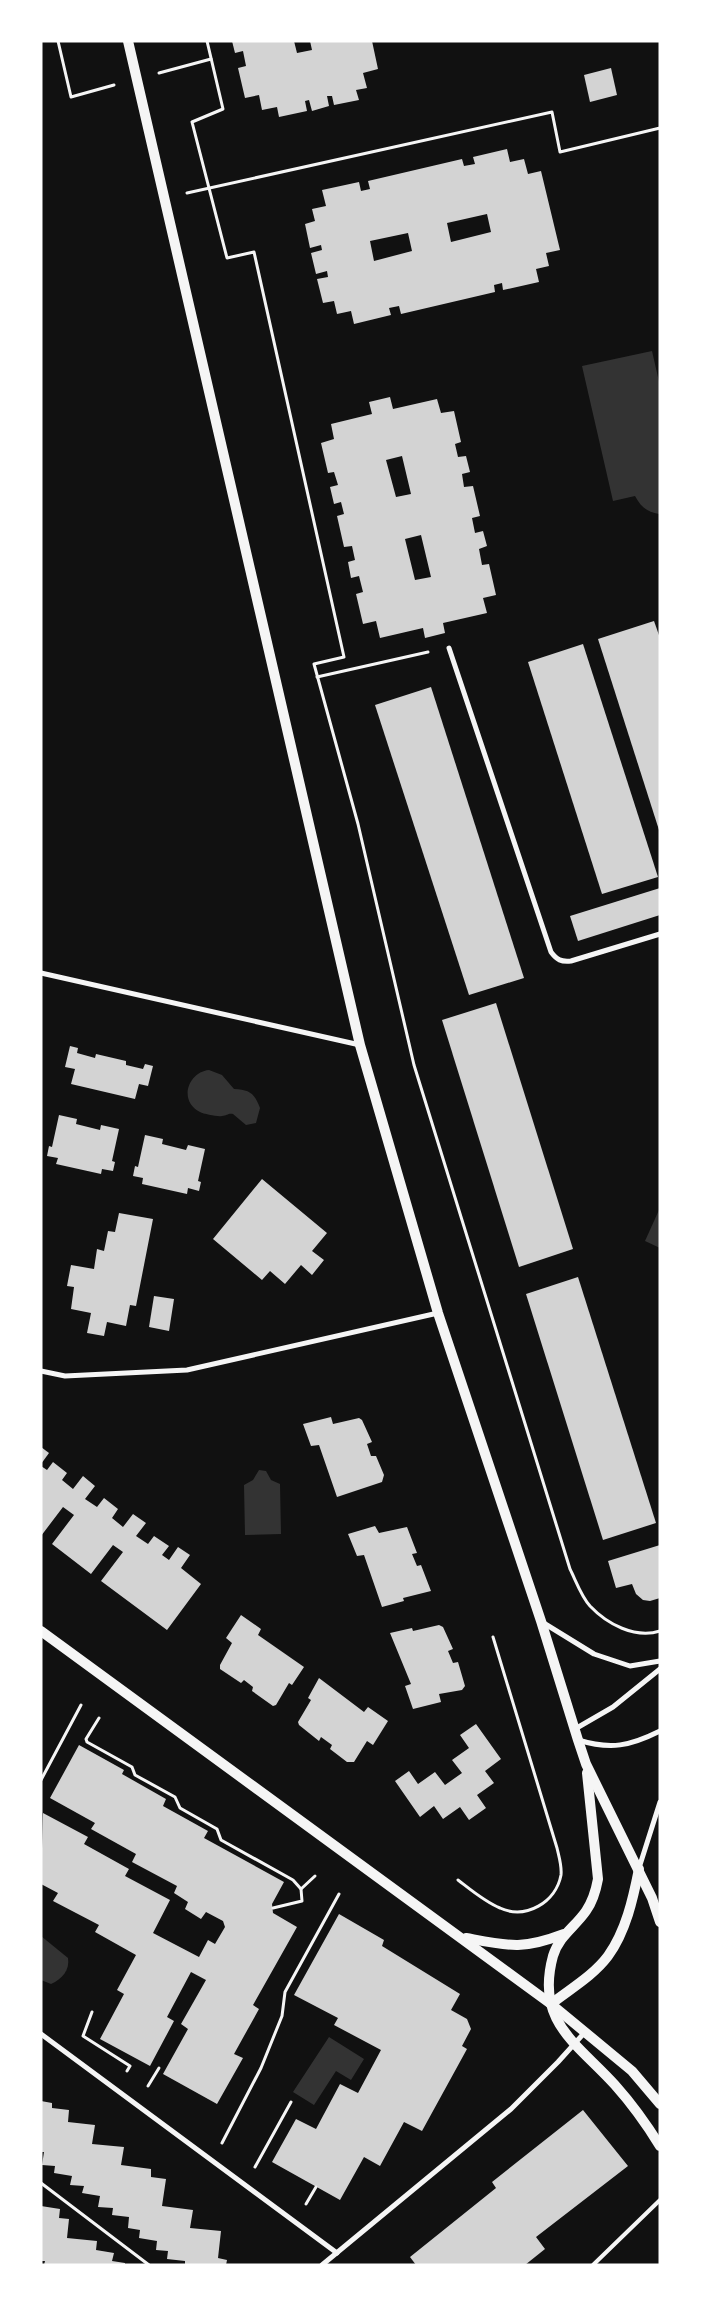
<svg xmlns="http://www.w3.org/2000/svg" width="701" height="2306" font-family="'IBM Plex Serif',serif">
  <rect width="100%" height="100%" fill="#111"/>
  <g fill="#333">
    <path d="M652 351 660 386 659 514C647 512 641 507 635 496L613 501 582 366Z"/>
    <path d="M209 1070 222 1075 234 1089C249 1090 254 1092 260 1108L256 1123 246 1125 233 1114C228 1113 227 1116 222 1116 218 1117 204 1114 200 1112 178 1101 188 1072 209 1070Z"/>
    <path d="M659 1210 660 1211V1248L645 1241Z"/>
    <path d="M259 1470 266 1471 271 1480 280 1484 281 1534 245 1535 244 1485 253 1480Z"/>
    <path d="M41 1936 68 1958C70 1970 62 1979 51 1984L41 1980Z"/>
    <path d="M329 2037 364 2059 351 2080 336 2071 314 2105 293 2092Z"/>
  </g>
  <g fill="#d3d3d3" fill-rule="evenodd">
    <path d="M232 41H294L297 53 312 50 310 41H372L378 69 363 73 367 88 356 90 359 100 334 105 332 96H327L329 106 312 111 309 100 305 101 307 111 279 117 277 107 262 110 259 95 245 98 238 68 246 66 243 51 235 53Z"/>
    <path d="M611 68 617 95 590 102 584 75Z"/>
    <path d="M507 149 510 162 524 159 528 174 541 171 560 250 546 253 549 266 536 269 539 282 503 290 502 283 494 285 495 292 401 314 399 306 389 308 391 315 354 324 351 311 337 314 334 301 323 303 317 279 328 277 327 271 316 274 311 253 322 250 321 245 310 248 305 224 315 221 312 209 326 206 322 190 359 182 361 191 370 189 368 181 462 159 464 166 475 164 473 157ZM487 214 491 232 451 242 447 223ZM408 233 412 251 374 261 370 241Z"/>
    <path d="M390 397 393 409 437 399 441 413 454 411 461 442 455 444 458 457 466 456 470 472 462 474 464 487 473 486 480 516 472 518 475 533 483 531 487 546 479 549 482 565 489 564 496 595 483 598 487 613 443 623 445 633 425 638 423 628 380 638 376 621 363 624 356 594 363 592 359 576 351 578 348 562 355 560 352 546 344 547 337 516 344 514 341 502 334 504 330 487 338 485 334 472 328 473 321 443 334 439 331 424 372 414 369 402ZM402 456 411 494 396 497 386 460ZM421 535 431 577 415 580 405 539Z"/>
    <path d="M654 621 660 638 659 830 598 639Z"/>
    <path d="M583 644 658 877 602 894 528 662Z"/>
    <path d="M431 687 524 978 469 995 375 705Z"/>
    <path d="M660 888V915L578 941 570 916Z"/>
    <path d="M496 1003 573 1249 519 1267 442 1020Z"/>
    <path d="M70 1046 78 1048 77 1053 95 1058 96 1054 126 1061V1065L143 1069 145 1064 153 1066 148 1086 139 1084 135 1099 71 1084 75 1069 65 1067Z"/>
    <path d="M59 1115 77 1119 76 1124 100 1130 101 1125 119 1129 112 1161 115 1162 113 1171 102 1169 101 1174 56 1164 58 1158 47 1156 49 1146 52 1147Z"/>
    <path d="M145 1135 163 1139 162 1144 186 1150 188 1145 205 1149 198 1181 201 1182 199 1191 188 1188 187 1194 142 1184 143 1178 133 1176 135 1166 138 1167Z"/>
    <path d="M262 1179 327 1233 312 1251 324 1260 312 1275 301 1265 285 1284 270 1271 262 1280 213 1239Z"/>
    <path d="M119 1213 153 1219 136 1306 130 1305 126 1326 107 1322 104 1336 87 1333 91 1313 71 1309 74 1287 67 1286 71 1265 94 1269 97 1249 104 1251 108 1231 115 1232Z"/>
    <path d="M578 1277 656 1523 603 1540 526 1294Z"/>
    <path d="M154 1296 174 1299 169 1331 149 1327Z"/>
    <path d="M331 1417 333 1424 359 1418 362 1420 372 1442 367 1444 371 1456H376L384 1475 382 1482 337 1497 319 1445 311 1446 303 1424Z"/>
    <path d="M41 1447 49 1453 41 1464Z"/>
    <path d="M53 1462 67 1473 62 1480 73 1489 83 1476 95 1486 85 1499 97 1507 104 1498 118 1509 112 1518 123 1527 133 1514 146 1523 136 1536 148 1544 154 1536 169 1546 162 1555 169 1560 178 1547 190 1555 181 1568 201 1584 167 1630 101 1581 123 1552 113 1545 91 1574 52 1544 74 1515 63 1507 41 1536V1466L47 1470Z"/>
    <path d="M375 1526 379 1533 407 1527 417 1553 412 1554 417 1566 421 1565 431 1591 403 1598 404 1601 382 1607 364 1555 357 1556 348 1534Z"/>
    <path d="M660 1545V1598L650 1601 643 1600 636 1594 632 1584 616 1588 608 1561Z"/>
    <path d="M241 1615 261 1629 258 1635 304 1667 292 1685 289 1683 276 1705 273 1706 252 1691 253 1687 244 1680 241 1683 220 1669V1665L232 1643 226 1638Z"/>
    <path d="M439 1625 443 1627 453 1649 448 1651 453 1663 458 1662 465 1686 462 1690 439 1694 441 1702 413 1709 405 1686 411 1684 390 1633 412 1628 413 1631Z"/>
    <path d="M319 1678 364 1712 368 1707 388 1721 373 1745 367 1741 354 1762H347L330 1749 332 1745 321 1737 319 1741 299 1725 298 1722 311 1700 308 1698Z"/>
    <path d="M476 1724 501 1759 485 1771 494 1783 477 1795 486 1808 469 1820 460 1807 443 1819 434 1806 420 1817 395 1781 409 1771 418 1784 435 1772 445 1785 462 1773 452 1760 469 1748 460 1735Z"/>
    <path d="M79 1745 124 1770 122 1774 166 1799 163 1806 208 1831 204 1838 284 1882 272 1904 273 1913 297 1927 253 2005 259 2009 234 2054 243 2058 217 2104 163 2074 188 2029 181 2024 206 1980 191 1972 167 2017 174 2021 150 2066 100 2039 124 1994 117 1990 136 1955 95 1932 99 1925 53 1901 58 1893 41 1884 43 1813 88 1837 84 1844 129 1869 125 1876 170 1900 153 1933 199 1957 208 1940 215 1944 225 1927 223 1921 206 1912 201 1919 185 1909 188 1902 174 1893 177 1886 132 1862 136 1854 91 1829 95 1823 50 1798Z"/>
    <path d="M339 1914 384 1940 382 1946 460 1994 451 2010 467 2019 471 2029 462 2046 467 2049 422 2131 404 2122 380 2166 364 2157 340 2200 272 2162 296 2119 316 2129 340 2084 358 2093 381 2050 334 2025 338 2018 294 1995Z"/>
    <path d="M41 2101 52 2103V2108L69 2110 68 2122 95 2125 92 2144 124 2147 121 2165 151 2169V2177L166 2179 162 2206 193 2210 190 2228 221 2231 218 2258 227 2260 226 2265H185V2261L167 2259 168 2251 156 2250 157 2241 139 2238 140 2230 128 2228 129 2217 112 2215 113 2208 98 2207 100 2196 82 2193 84 2186 70 2185 72 2176 54 2173 55 2166 42 2165 44 2152H41Z"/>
    <path d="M583 2110 628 2166 536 2237 545 2249 525 2265H416L410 2257 496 2188 492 2182Z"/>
    <path d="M41 2206 60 2209 59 2218 69 2219 67 2238 97 2241 96 2250 114 2253 112 2261 125 2263V2265H44L45 2261H41Z"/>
  </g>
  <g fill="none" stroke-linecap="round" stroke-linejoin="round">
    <g stroke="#f5f5f5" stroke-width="3">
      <path d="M58 41 71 97 114 85"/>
      <path d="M207 41 223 109 192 122 227 258 254 252 344 657 314 664 358 824 414 1065 570 1569C576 1581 581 1596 590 1606 607 1624 635 1639 660 1631"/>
      <path d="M159 73 211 59"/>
      <path d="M187 193 552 112 560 152 660 128"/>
      <path d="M317 677 428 652"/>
      <path d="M99 1718 86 1739 87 1742 132 1767 135 1775 175 1797 180 1808 217 1829 221 1840 293 1880 301 1889 302 1901 273 1908"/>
      <path d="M41 1780 81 1705"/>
      <path d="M458 1880C471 1890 485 1902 500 1908 526 1920 556 1902 561 1875 562 1866 559 1857 557 1848L493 1637"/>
      <path d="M301 1889 315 1876"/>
      <path d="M92 2012 83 2036 130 2066 127 2071"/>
      <path d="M148 2086 159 2068"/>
      <path d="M222 2143 261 2068 282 2016 285 1992 339 1894"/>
      <path d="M255 2167 291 2102"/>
      <path d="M41 2183 149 2265"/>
      <path d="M306 2204 316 2187"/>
    </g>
    <path stroke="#f5f5f5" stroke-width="4" d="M593 2265 660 2200"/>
    <g stroke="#f5f5f5" stroke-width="5">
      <path d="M449 648 551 952C557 960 561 962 571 961L660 934"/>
      <path d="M41 973 360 1045"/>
      <path d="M41 1371 65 1376 187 1370 438 1313"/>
      <path d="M542 1622 594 1654 630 1666 660 1661"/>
      <path d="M575 1729 613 1707 660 1669"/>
      <path d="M578 1740C611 1750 630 1746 660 1731"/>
      <path d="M639 1868 660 1802"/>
      <path d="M41 2034 337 2253"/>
      <path d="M322 2265 511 2109 558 2062 585 2032"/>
    </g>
    <g stroke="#f5f5f5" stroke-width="10">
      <path d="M128 41 360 1045 438 1313 541 1621 578 1740 586 1764 652 1898 660 1922"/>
      <path d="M41 1631 551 2004 632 2071 660 2104"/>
      <path d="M587 1773 598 1879C596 1890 593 1901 586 1911 575 1927 559 1936 553 1956 535 2022 577 2043 615 2085 632 2104 647 2125 660 2146"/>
      <path d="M466 1938C509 1946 522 1950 564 1934"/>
      <path d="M551 2004C570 1989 593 1976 608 1956 626 1931 633 1899 639 1869"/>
    </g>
  </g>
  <rect width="701" height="2306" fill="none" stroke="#ffffff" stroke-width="85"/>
</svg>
